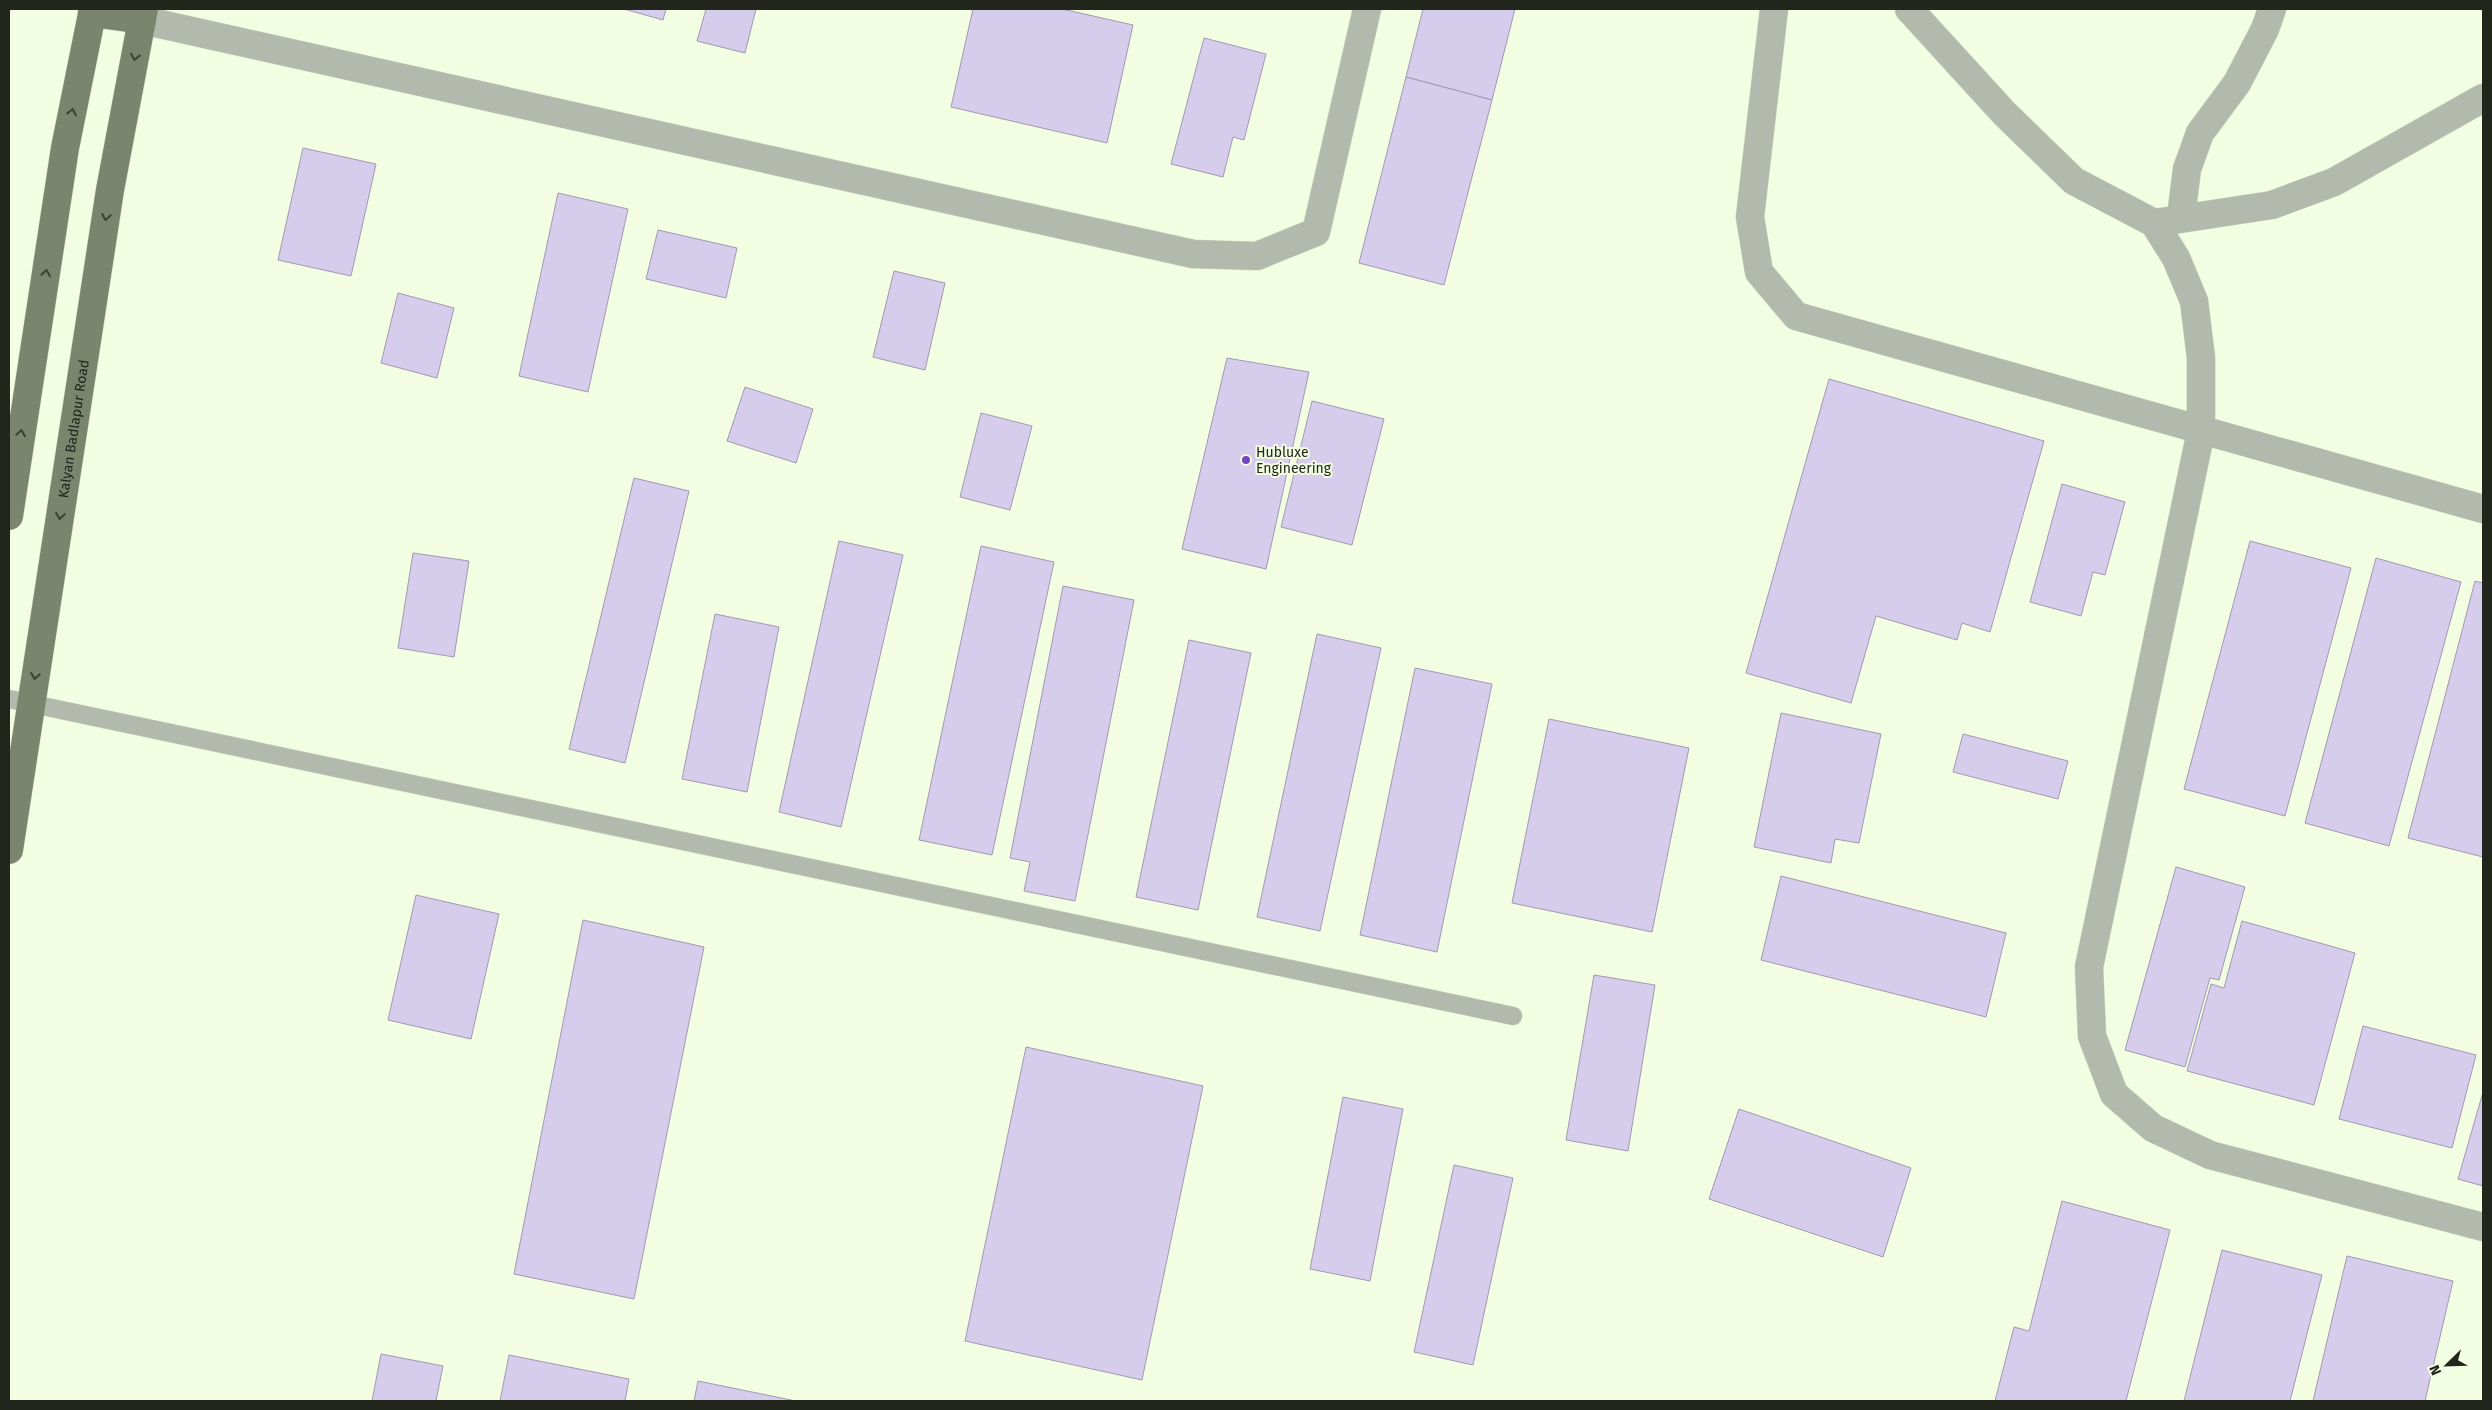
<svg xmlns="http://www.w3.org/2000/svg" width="2492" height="1410" font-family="'Fira Sans',sans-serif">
  <rect width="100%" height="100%" fill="#f2fde1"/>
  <g fill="#d5cdeb" stroke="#a099b3">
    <path d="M624 9H666L663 20Z"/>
    <path d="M706 9H756L745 53 697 41Z"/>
    <path d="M973 9H1062L1133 25 1107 143 951 107Z"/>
    <path d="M1423 9H1515L1492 100 1406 77Z"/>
    <path d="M1204 38 1266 54 1244 140 1233 137 1223 177 1171 164Z"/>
    <path d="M1406 77 1492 100 1444 285 1359 263Z"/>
    <path d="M303 148 376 164 351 276 278 260Z"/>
    <path d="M558 193 628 209 588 392 519 376Z"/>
    <path d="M658 230 737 248 726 298 646 279Z"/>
    <path d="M894 271 945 283 925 370 873 357Z"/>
    <path d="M398 293 454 308 437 378 381 363Z"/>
    <path d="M1227 358 1309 372 1266 569 1182 549Z"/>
    <path d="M1829 379 2044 441 1990 632 1962 623 1957 640 1876 616 1851 703 1746 673Z"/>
    <path d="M745 387 813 409 796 463 727 441Z"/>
    <path d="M1312 401 1384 419 1352 545 1281 527Z"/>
    <path d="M981 413 1032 426 1010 510 960 497Z"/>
    <path d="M634 478 689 491 625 763 569 749Z"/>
    <path d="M2062 484 2125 502 2105 575 2093 572 2081 616 2030 602Z"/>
    <path d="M839 541 903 555 841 827 779 812Z"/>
    <path d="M2250 541 2351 568 2285 816 2184 789Z"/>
    <path d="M981 546 1054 562 992 855 919 840Z"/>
    <path d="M413 553 469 561 454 657 398 648Z"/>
    <path d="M2376 558 2461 582 2389 846 2305 823Z"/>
    <path d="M2475 581 2483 583V857L2408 838Z"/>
    <path d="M1063 586 1134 600 1075 901 1024 891 1030 862 1010 858Z"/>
    <path d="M715 614 779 627 747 792 682 779Z"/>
    <path d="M1317 634 1381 648 1320 931 1257 917Z"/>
    <path d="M1189 640 1251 653 1198 910 1136 897Z"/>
    <path d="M1415 668 1492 684 1437 952 1360 935Z"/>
    <path d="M1781 713 1881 734 1859 843 1835 839 1831 863 1754 847Z"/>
    <path d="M1549 719 1689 748 1652 932 1512 903Z"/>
    <path d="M1963 734 2068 761 2058 799 1953 772Z"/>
    <path d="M2176 867 2245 887 2219 980 2210 978 2185 1067 2125 1050Z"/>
    <path d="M1781 876 2006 933 1986 1017 1761 960Z"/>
    <path d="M416 895 499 914 471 1039 388 1020Z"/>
    <path d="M583 920 704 947 634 1299 514 1274Z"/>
    <path d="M2242 921 2355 953 2314 1105 2187 1071 2211 984 2224 988Z"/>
    <path d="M1594 975 1655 985 1628 1151 1566 1140Z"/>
    <path d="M2363 1026 2476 1055 2452 1148 2339 1119Z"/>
    <path d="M1026 1047 1203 1086 1142 1380 965 1341Z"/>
    <path d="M2483 1092V1186L2458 1179Z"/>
    <path d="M1343 1097 1403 1109 1370 1281 1310 1269Z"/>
    <path d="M1739 1109 1911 1168 1883 1257 1709 1199Z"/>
    <path d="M1454 1165 1513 1178 1473 1365 1414 1352Z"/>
    <path d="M2062 1201 2170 1230 2126 1401H1995L2014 1327 2029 1331Z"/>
    <path d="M2222 1250 2322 1275 2290 1401H2184Z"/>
    <path d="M2347 1256 2453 1281 2425 1401H2313Z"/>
    <path d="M381 1354 443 1366 436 1401H372Z"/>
    <path d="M509 1355 629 1379 625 1401H500Z"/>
    <path d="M698 1381 796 1401H694Z"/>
  </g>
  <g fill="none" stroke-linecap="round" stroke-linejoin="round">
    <defs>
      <path id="lane" d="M9 699 1513 1016"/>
      <g id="street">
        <path d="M1774 9 1750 217 1759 272 1796 316 2483 509"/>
        <path d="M1909 9 2004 113 2074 181 2154 223 2176 258 2194 301 2201 358V431L2089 967 2092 1036 2114 1094 2153 1128 2210 1155 2483 1227"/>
        <path d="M142 20 1193 254 1257 256 1316 232 1367 9"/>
        <path d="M2181 217 2187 169 2200 133 2237 83 2265 29 2272 9"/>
        <path d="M2154 223 2272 205 2334 182 2483 98"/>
      </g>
      <g id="primary">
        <path d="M92 13 142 20"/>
        <path d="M9 516 65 148 93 9"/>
        <path id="s1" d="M9 850 110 190 144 9"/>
      </g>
    </defs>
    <use href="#lane" stroke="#d1dac1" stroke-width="19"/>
    <use href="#street" stroke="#d1dac1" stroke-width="29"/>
    <use href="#primary" stroke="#d1dac1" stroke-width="29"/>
    <use href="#lane" stroke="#b3b9ac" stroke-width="18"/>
    <use href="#street" stroke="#b3b9ac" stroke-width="28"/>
    <use href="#primary" stroke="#7b846d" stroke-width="28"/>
  </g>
  <defs><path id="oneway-chevron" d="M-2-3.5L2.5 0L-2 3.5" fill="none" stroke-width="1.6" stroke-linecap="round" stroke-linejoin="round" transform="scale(1.25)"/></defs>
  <g stroke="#3c4234">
    <use href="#oneway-chevron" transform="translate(135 57) rotate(101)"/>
    <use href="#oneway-chevron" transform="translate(72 112) rotate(-79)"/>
    <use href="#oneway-chevron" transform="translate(106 217) rotate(99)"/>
    <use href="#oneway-chevron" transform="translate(46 273) rotate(-81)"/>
    <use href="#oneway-chevron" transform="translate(21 433) rotate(-81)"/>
    <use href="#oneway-chevron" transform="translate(60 516) rotate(99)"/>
    <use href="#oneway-chevron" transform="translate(35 676) rotate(99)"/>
  </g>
  <circle fill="#7445bd" stroke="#f2fde1" stroke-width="2" cx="1246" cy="460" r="5"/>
  <g text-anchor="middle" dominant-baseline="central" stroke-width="4" stroke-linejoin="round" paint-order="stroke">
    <g font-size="14" fill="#21251b" stroke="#f2fde1">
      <text stroke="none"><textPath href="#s1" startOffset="426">Kalyan Badlapur Road</textPath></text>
    </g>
    <g font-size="14" fill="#21251b" stroke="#f2fde1" text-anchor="start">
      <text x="1256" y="452">Hubluxe<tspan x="1256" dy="16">Engineering</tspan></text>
    </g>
  </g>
  <rect width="2492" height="1410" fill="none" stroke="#21251b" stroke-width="20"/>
  <g transform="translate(2447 1365) rotate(247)" stroke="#f2fde1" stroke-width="4" paint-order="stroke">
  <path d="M0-4L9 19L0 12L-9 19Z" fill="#21251b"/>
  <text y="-8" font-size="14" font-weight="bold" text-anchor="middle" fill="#21251b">N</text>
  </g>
</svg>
